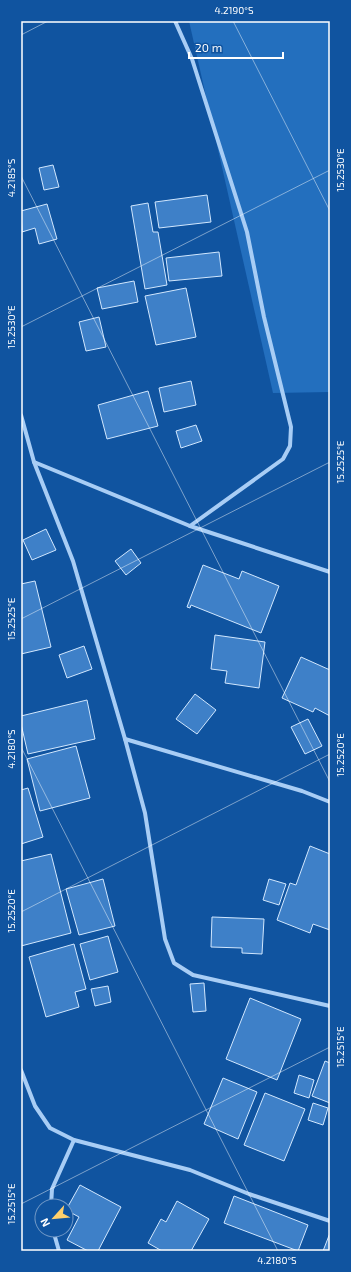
<svg xmlns="http://www.w3.org/2000/svg" width="351" height="1272" font-family="'Exo 2',sans-serif">
  <rect width="100%" height="100%" fill="#1054a0"/>
  <path fill="#236fbe" d="M189 21H330V392L273 393Z"/>
  <g fill="#3e80c8" stroke="#d1e7fe">
    <path d="M53 165 59 187 44 190 39 168Z"/>
    <path d="M207 195 211 222 159 228 155 202Z"/>
    <path d="M148 203 153 232H158L167 285 145 289 131 206Z"/>
    <path d="M47 204 57 239 39 244 35 228 22 232 21 211Z"/>
    <path d="M219 252 222 276 169 281 166 258Z"/>
    <path d="M134 281 138 302 102 309 97 288Z"/>
    <path d="M186 288 196 337 156 345 145 296Z"/>
    <path d="M99 317 106 347 86 351 79 322Z"/>
    <path d="M191 381 196 405 164 412 159 388Z"/>
    <path d="M148 391 158 426 107 439 98 405Z"/>
    <path d="M196 425 202 441 181 448 176 431Z"/>
    <path d="M46 529 56 550 32 560 23 540Z"/>
    <path d="M131 549 141 563 126 575 115 561Z"/>
    <path d="M203 565 239 579 242 571 279 586 261 633 191 605 190 608 187 607Z"/>
    <path d="M35 581 51 647 21 654V584Z"/>
    <path d="M215 635 265 642 259 688 225 683 227 671 211 669Z"/>
    <path d="M84 646 92 669 67 678 59 655Z"/>
    <path d="M301 657 330 670V716L315 708 313 712 282 698Z"/>
    <path d="M195 694 216 710 197 734 176 719Z"/>
    <path d="M87 700 95 739 28 754 21 724V716Z"/>
    <path d="M308 719 322 746 305 754 291 727Z"/>
    <path d="M76 746 90 798 40 811 27 759Z"/>
    <path d="M28 788 43 837 21 844V790Z"/>
    <path d="M310 846 330 854V930L313 924 310 933 277 920 290 883 296 885Z"/>
    <path d="M51 854 71 933 21 946V861Z"/>
    <path d="M103 879 115 926 79 935 66 889Z"/>
    <path d="M269 879 286 884 279 905 263 900Z"/>
    <path d="M212 917 264 919 262 954 242 953V948L211 947Z"/>
    <path d="M108 936 118 972 90 980 80 944Z"/>
    <path d="M74 944 86 989 75 992 79 1007 46 1017 29 957Z"/>
    <path d="M204 983 206 1011 193 1012 190 984Z"/>
    <path d="M108 986 111 1002 95 1006 91 989Z"/>
    <path d="M250 998 301 1019 277 1080 226 1059Z"/>
    <path d="M325 1061 330 1063V1103L312 1096Z"/>
    <path d="M299 1075 314 1080 309 1098 294 1093Z"/>
    <path d="M223 1078 257 1092 238 1139 204 1124Z"/>
    <path d="M265 1093 305 1109 284 1161 244 1145Z"/>
    <path d="M313 1103 328 1108 323 1125 308 1120Z"/>
    <path d="M80 1185 121 1207 98 1251H88L67 1240 79 1217 66 1210Z"/>
    <path d="M234 1196 308 1225 298 1251 224 1223Z"/>
    <path d="M177 1201 209 1219 191 1251H162L148 1243 161 1219 166 1222Z"/>
    <path d="M330 1233V1251H323Z"/>
  </g>
  <g fill="none" stroke-linecap="round" stroke-linejoin="round">
    <g stroke="#a8cdf5" stroke-width="4">
      <path d="M175 21 192 59 247 232 264 317 291 427 290 446 283 459 190 526"/>
      <path d="M21 415 34 462 73 561 125 739 145 813 165 939 174 963 193 975 330 1006"/>
      <path d="M34 462 190 526 330 572"/>
      <path d="M125 739 302 791 330 802"/>
      <path d="M21 1070 35 1106 50 1128 74 1140 190 1170 249 1194 330 1221"/>
      <path d="M51 1206 52 1189 74 1140"/>
      <path d="M53 1230 59 1251"/>
    </g>
  </g>
  <path fill="none" stroke="#fff" stroke-width="1" stroke-opacity="0.45" d="M233 21 330 211M21 35 48 21M21 176 330 782M21 327 330 170M21 619 330 462M21 747 278 1251M21 912 330 754M21 1204 330 1047"/>
  <rect width="351" height="1272" fill="none" stroke="#1054a0" stroke-width="44"/>
  <g transform="translate(54 1218) rotate(243)"><circle r="19" fill="#1054a0" stroke="#7098c6"/>
  <path d="M0-3L7 15L0 10L-7 15Z" fill="#ffd06c"/>
  <text y="-6" font-size="11" font-weight="bold" text-anchor="middle" fill="#ffffff">N</text>
  </g>
  <path d="M189 52v6h94v-6" fill="none" stroke="#ffffff" stroke-width="2"/>
  <text x="195" y="52" font-size="12" fill="#ffffff" stroke="#1054a0" stroke-width="3" paint-order="stroke">20 m</text>
  <rect x="22" y="22" width="307" height="1228" fill="none" stroke="#fff" stroke-width="1.5"/>
  <g font-size="10" text-anchor="middle" fill="#fff">
    <text x="234" y="14">4.2190°S</text>
    <text transform="translate(340 170) rotate(-90)" y="4">15.2530°E</text>
    <text transform="translate(11 178) rotate(-90)" y="4">4.2185°S</text>
    <text transform="translate(11 327) rotate(-90)" y="4">15.2530°E</text>
    <text transform="translate(340 462) rotate(-90)" y="4">15.2525°E</text>
    <text transform="translate(11 619) rotate(-90)" y="4">15.2525°E</text>
    <text transform="translate(11 749) rotate(-90)" y="4">4.2180°S</text>
    <text transform="translate(340 755) rotate(-90)" y="4">15.2520°E</text>
    <text transform="translate(11 911) rotate(-90)" y="4">15.2520°E</text>
    <text transform="translate(340 1047) rotate(-90)" y="4">15.2515°E</text>
    <text transform="translate(11 1204) rotate(-90)" y="4">15.2515°E</text>
    <text x="277" y="1264">4.2180°S</text>
  </g>
</svg>
